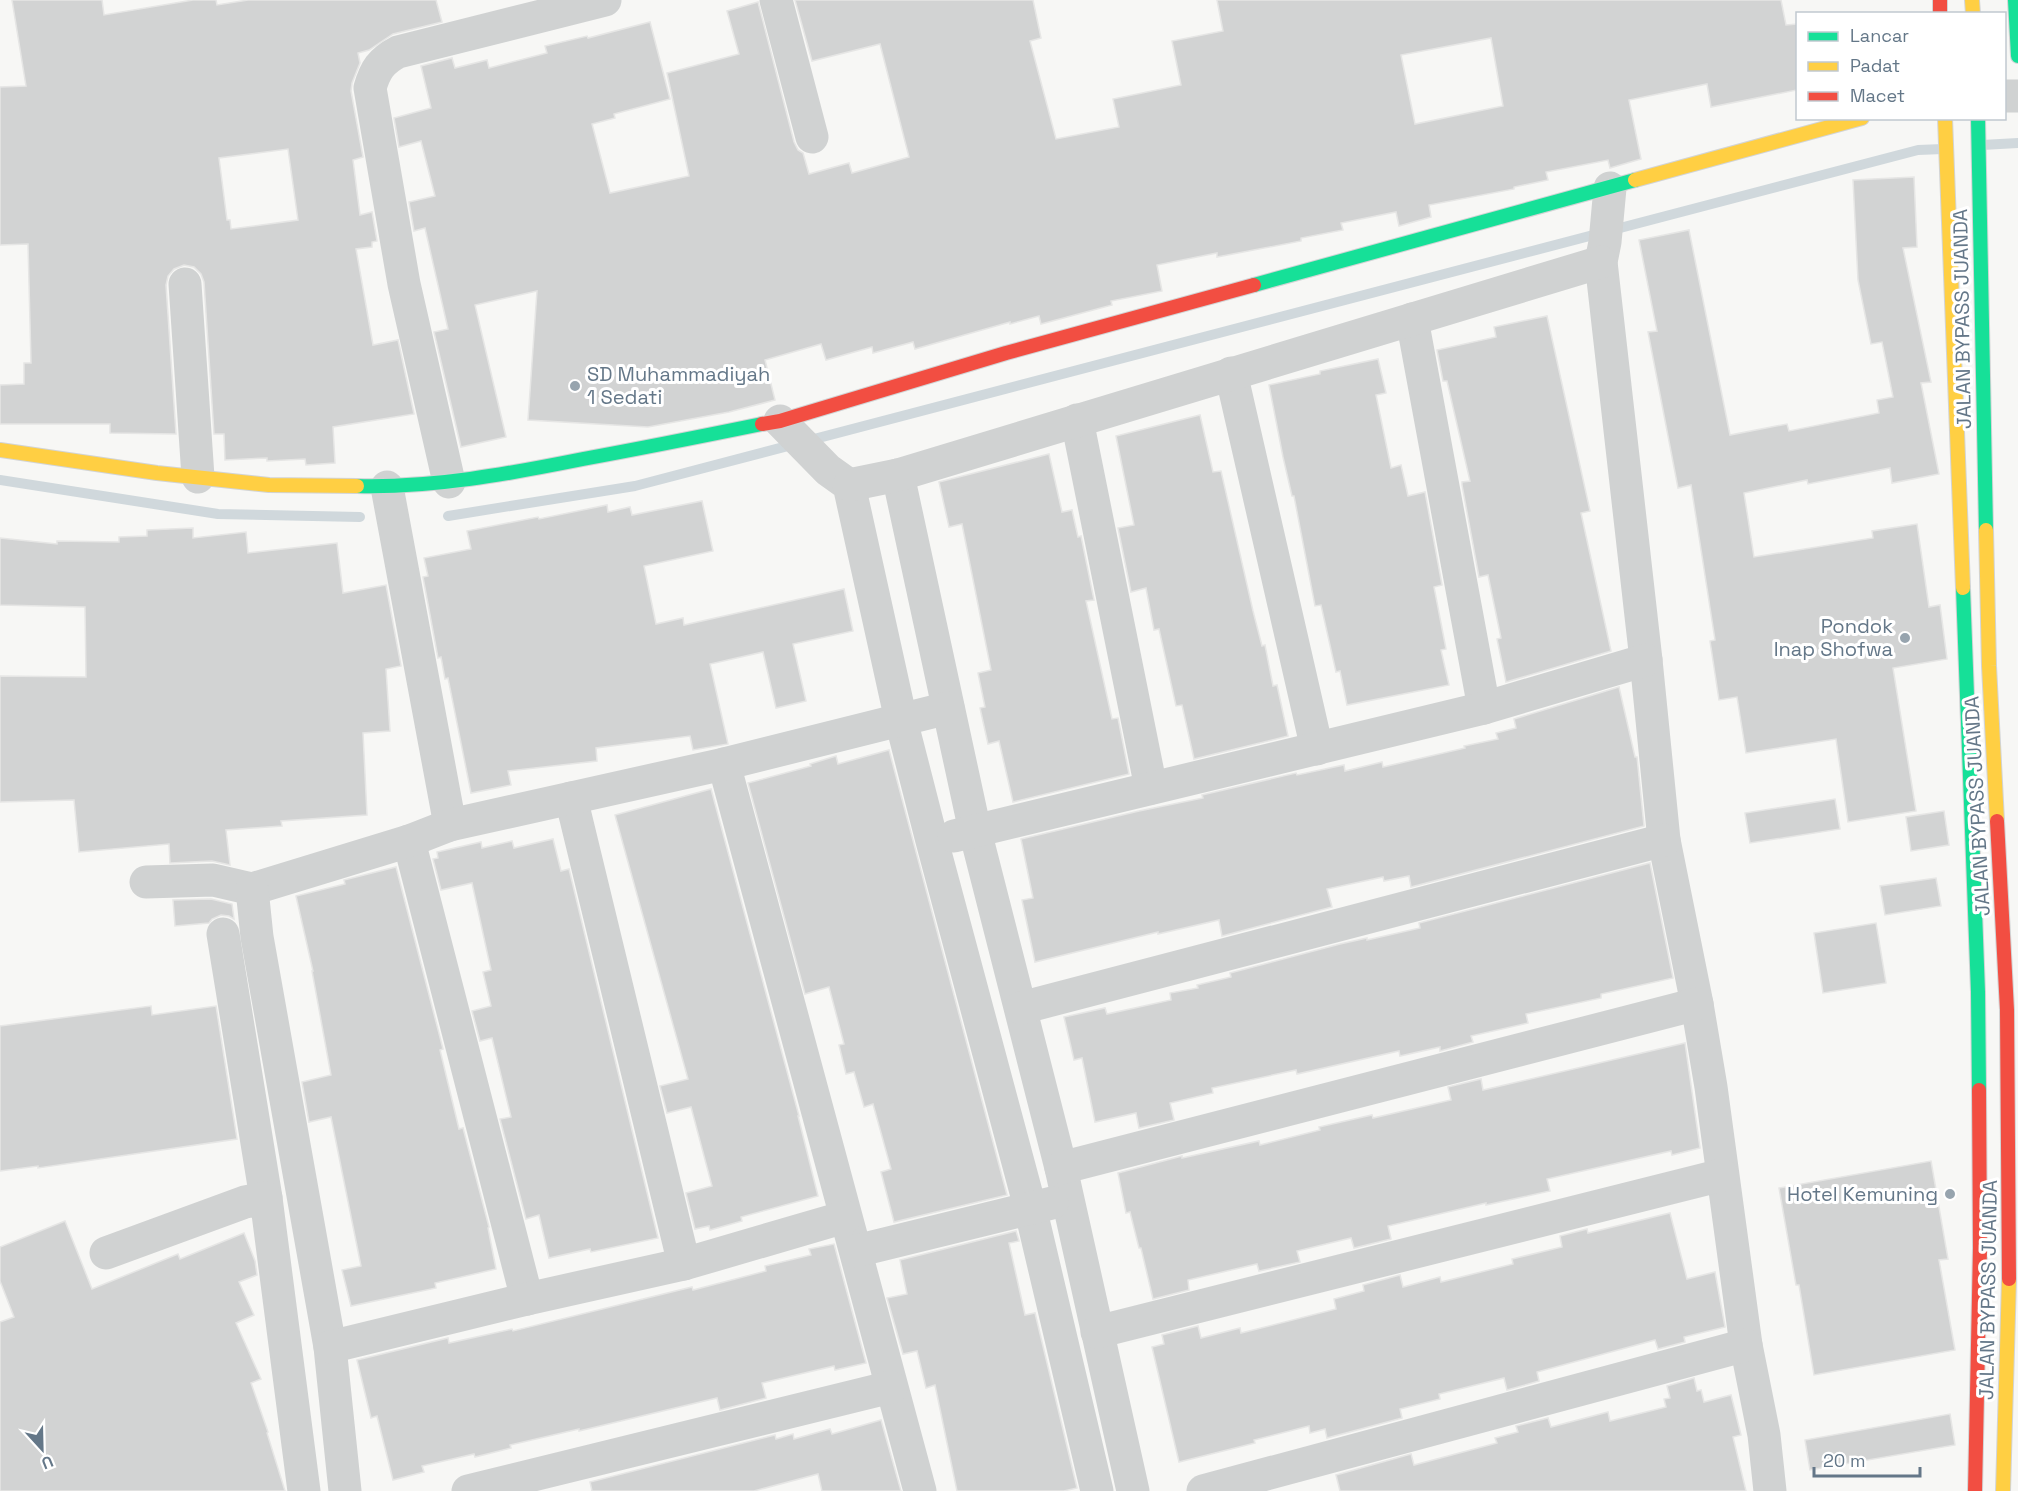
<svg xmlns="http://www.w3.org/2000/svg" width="2018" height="1491" font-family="'Space Grotesk',sans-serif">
  <rect width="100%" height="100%" fill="#f7f7f5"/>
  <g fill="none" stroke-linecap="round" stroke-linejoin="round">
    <g stroke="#d0d8dc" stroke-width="10">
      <path d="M1982 145 2018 143"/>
      <path d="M0 480 218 514 360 517"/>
      <path d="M448 516 635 486 1746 195 1918 150 1943 149"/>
    </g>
  </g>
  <g fill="#d2d3d3" stroke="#e6e6e5" stroke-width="1.5" fill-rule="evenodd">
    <path d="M12 0H102L104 15 193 0H216L217 5 248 0H436L442 22 393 34 369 50 358 53 360 63 352 83 351 91 363 157 353 160 360 215 372 212 377 241 372 242V247L356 249 373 345 398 340 414 414 333 427 335 463 306 465 305 459 267 461V458L225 460 224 434H214L204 282 201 274 194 267 184 265 174 269 168 276 166 285 176 434 110 433V424H0V385L24 384V363H31L28 244 0 245V87L26 86ZM288 149 298 220 231 229 230 220H227L219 158Z"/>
    <path d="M795 0H1033L1041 38 1030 41 1056 139 1119 127 1113 99 1181 85 1172 41 1223 31 1217 0H1781L1786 25 1797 24V90L1711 107 1707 84 1629 100 1641 159 1610 168 1608 160 1546 172 1548 180 1514 187V189L1429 205 1431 217 1399 226 1396 212 1341 223 1343 230 1301 238V241L1217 257V253L1157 265 1162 291 1111 301 1112 305 1041 324 1039 316 1010 324V322L915 349 913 342 873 353 872 347 826 360 821 344 765 360 775 400 729 412 648 427 528 420 537 291 475 305 506 437 461 447 434 332 448 329 425 228 414 231 409 202 435 196 421 141 399 147 394 118 431 108 421 66 452 58 455 68 487 60 489 68 547 53 545 46 587 36 588 38 650 22 670 99 614 114 615 118 592 124 610 193 689 176 667 73 739 54 727 11 758 2 794 142 798 150 803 153 809 174 849 163 852 173 909 157 880 44 812 61ZM1491 38 1503 106 1415 124 1401 55Z"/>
    <path d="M1914 177 1917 247 1903 248 1931 382 1921 383 1939 474 1892 483 1890 468 1808 484 1807 480 1744 493 1754 557 1873 538 1872 531 1917 524 1929 607 1940 605 1947 659 1893 668 1916 811 1848 822 1836 739 1746 753 1737 697 1719 700 1710 641 1715 640 1691 485 1678 488 1648 332 1657 331 1639 240 1689 230 1730 435 1787 424 1789 431 1879 413 1877 400 1893 397 1882 342 1871 344 1858 280 1853 180Z"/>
    <path d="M1547 316 1590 511 1581 513 1611 651 1506 682 1497 639 1501 638 1488 575 1479 577 1462 485V482L1470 481 1447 381H1443L1437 350 1496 337 1494 327Z"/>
    <path d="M1378 359 1386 393 1376 395 1391 468 1401 465 1408 496 1425 492 1442 585 1434 587 1446 649 1441 650 1449 685 1347 705 1340 671 1336 672 1321 605 1315 606 1294 496H1292L1283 457 1269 385 1320 374V371Z"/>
    <path d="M1200 415 1213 472 1221 471 1253 611 1262 646 1265 645 1273 686 1277 685 1288 736 1194 759 1182 705 1176 706 1159 629 1154 630 1146 588 1131 592 1118 528 1134 525 1116 436Z"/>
    <path d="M1049 454 1062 512 1072 510 1078 537 1081 536 1094 600 1086 601 1112 719 1118 718 1129 774 1013 802 999 741 988 744 980 708 985 707 978 673 991 670 962 524 949 527 939 482Z"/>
    <path d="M702 501 713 551 644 566 656 624 683 618 684 625 844 589 853 631 793 644 806 701 776 708 763 652 710 664 728 744 693 750 690 736 596 748 597 761 508 771 511 785 471 793 448 678 445 679 441 657 438 658 423 577 428 576 424 558 471 549 467 531 538 517 539 519 607 505 608 512 630 507 632 515Z"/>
    <path d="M193 528V538L246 532 248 553 337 543 343 593 386 585 401 666 386 669 390 731 363 733 367 815 281 821 282 826 226 830 230 865 212 861 170 863 169 844 79 852 74 800 0 802V676L86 677 85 607 0 605V538L57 544V541L119 542V537L147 536V530Z"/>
    <path d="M1619 687 1635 757H1637L1644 826 1411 887 1409 876 1384 881 1383 877 1327 889 1332 907 1222 936 1219 920 1158 934V932L1035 962 1022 900 1033 898 1021 839 1139 811 1203 798 1202 795 1296 773 1297 775 1344 765 1345 771 1382 762 1383 767 1465 748 1464 746 1498 739 1496 733 1516 728 1514 719Z"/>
    <path d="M889 750 1007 1195 894 1222 881 1172 891 1169 873 1104 864 1107 854 1072 846 1074 839 1045 844 1044 829 987 805 994 748 783 811 766 810 764 836 756 838 764Z"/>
    <path d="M711 789 799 1116H798L818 1196 741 1217 742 1221 710 1230 709 1226 695 1229 686 1193 712 1186 691 1107 667 1113 660 1086 688 1079 615 815Z"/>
    <path d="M1835 799 1840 829 1750 843 1745 813Z"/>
    <path d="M1944 811 1949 845 1911 851 1906 817Z"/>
    <path d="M553 839 561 871 569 869 658 1238 591 1252 590 1249 549 1258 539 1215 526 1219 500 1119 511 1117 492 1038 480 1041 472 1011 491 1006 483 972 491 970 472 883 441 890 433 859 438 858 437 852 481 842 482 848 512 841 514 848Z"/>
    <path d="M1650 863 1673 978 1601 994V998L1526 1014 1528 1023 1471 1036 1473 1042 1440 1051V1047L1400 1056 1399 1051 1297 1074 1296 1070 1212 1088 1213 1093 1170 1103 1174 1120 1139 1128 1136 1113 1095 1122 1082 1058 1074 1060 1064 1017 1105 1008 1107 1014 1171 1000 1170 993 1198 988 1197 985 1231 977 1230 973 1340 944 1367 938V940L1420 928 1419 923Z"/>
    <path d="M396 867 443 1049 440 1050 459 1129 463 1128 489 1227 488 1228 496 1269 435 1283 436 1288 351 1306 342 1270 361 1266 331 1117 309 1122 302 1082 331 1075 312 971H313L296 896 345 884 344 880Z"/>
    <path d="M1936 878 1941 906 1885 915 1880 886Z"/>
    <path d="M211 899 232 904 234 919 229 916 221 915 212 919 209 923 175 926 173 900Z"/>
    <path d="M1876 923 1886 983 1823 993 1814 933Z"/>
    <path d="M151 1006 152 1015 216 1006 237 1139 38 1168V1166L0 1171V1026Z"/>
    <path d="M1685 1043 1700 1148 1672 1155 1671 1151 1547 1179 1550 1191 1486 1205V1203L1388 1226 1391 1239 1354 1248 1351 1238 1297 1251 1300 1262 1259 1271 1257 1264 1188 1280 1189 1290 1153 1299 1141 1248H1139L1130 1212 1126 1213 1118 1173 1182 1156V1158L1259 1141 1260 1145 1320 1130 1319 1127 1372 1115 1373 1118 1451 1100 1448 1087 1481 1079 1483 1090Z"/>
    <path d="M1931 1161 1948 1259 1939 1260 1955 1350 1814 1375 1799 1285H1796L1779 1188Z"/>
    <path d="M1670 1213 1687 1279 1715 1272 1725 1327 1684 1337 1685 1342 1658 1349 1655 1340 1537 1372 1539 1381 1507 1390 1504 1378 1439 1394 1440 1399 1400 1409 1402 1418 1327 1438 1325 1429 1310 1433 1309 1426 1254 1440 1255 1443 1179 1462 1152 1347 1164 1344 1162 1335 1198 1326 1201 1338 1240 1328 1241 1333 1336 1309 1334 1299 1364 1291 1363 1285 1400 1275 1403 1287 1440 1277 1441 1282 1513 1264 1512 1259 1562 1247 1560 1236 1587 1229 1588 1233Z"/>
    <path d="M65 1221 92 1289 178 1254 180 1259 244 1233 255 1261 257 1275 239 1282 254 1315 236 1323 261 1379 251 1383 268 1432 267 1433 285 1491H0V1322L14 1317 0 1281V1247Z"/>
    <path d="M1016 1231 1019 1241 1009 1243 1025 1315 1035 1313 1077 1488 1064 1491H957L935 1385 926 1388 917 1351 903 1354 887 1298 907 1294 900 1260Z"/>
    <path d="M834 1244 866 1363 835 1370 834 1366 762 1383 766 1398 720 1410 717 1398 579 1431V1429L510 1445 511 1448 475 1457 474 1454 422 1466 424 1472 393 1480 377 1416 371 1418 357 1360 448 1338 449 1343 512 1329 513 1331 692 1287 693 1290 766 1271 765 1266 811 1255 809 1249Z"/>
    <path d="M1694 1378 1697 1391 1701 1390 1704 1402 1731 1395 1741 1435 1733 1437 1746 1491H1340L1336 1475 1411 1454 1414 1465 1497 1443 1495 1438 1518 1432 1516 1426 1548 1418 1551 1427 1608 1412 1610 1421 1666 1407 1664 1399 1670 1398 1667 1386Z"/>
    <path d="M1950 1414 1955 1445 1810 1470 1805 1440Z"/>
    <path d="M881 1420 901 1491H822L818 1474 754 1491H592L590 1482 775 1435 776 1439 793 1434 794 1439 830 1429 832 1434Z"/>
  </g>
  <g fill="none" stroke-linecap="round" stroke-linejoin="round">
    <defs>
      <g id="fast">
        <path d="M2015 0 2018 56"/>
        <path d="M1978 118 1986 530"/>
        <path d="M1254 285 1635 180"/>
        <path d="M357 486C433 488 508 474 583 459 643 448 703 436 762 424"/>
        <path d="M1963 588 1978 992 1979 1090"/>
      </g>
      <g id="slow">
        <path d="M1972 0 1973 14"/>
        <path d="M1945 118 1963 588"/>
        <path d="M1635 180 1862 118"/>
        <path d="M0 450 157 473 269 485 357 486"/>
        <path d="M1986 530 1989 666 1997 821"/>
        <path d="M2003 1491 2009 1279"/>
      </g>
      <g id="jam">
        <path d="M1940 0V14"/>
        <path d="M762 424 780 421 1006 353 1254 285"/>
        <path d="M1997 821 2007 1010 2009 1279"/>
        <path d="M1975 1491 1980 1248 1979 1090"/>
      </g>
    </defs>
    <use href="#fast" stroke="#d2d4d5" stroke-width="16"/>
    <use href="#slow" stroke="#d2d4d5" stroke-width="16"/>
    <use href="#jam" stroke="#d2d4d5" stroke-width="16"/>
    <g stroke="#d0d2d2" stroke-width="33">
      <path d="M776 0 812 137"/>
      <path d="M2004 96H2018"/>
      <path d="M1610 188 1605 242 1601 262 1646 660 1664 840 1697 1004 1711 1087 1746 1345 1764 1435 1770 1491"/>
      <path d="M185 284 198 477"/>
      <path d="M1412 319 1484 708"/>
      <path d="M1231 373 1317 749"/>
      <path d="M1077 420 1151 788"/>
      <path d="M780 421 828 470 849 485 901 720 932 841 1030 1207 1097 1491"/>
      <path d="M898 475 975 831 1061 1168 1133 1491"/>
      <path d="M449 482 404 284 370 88C375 70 381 61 398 52L605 0"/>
      <path d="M849 485 898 475 1601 262"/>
      <path d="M387 487 450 825"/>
      <path d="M724 764 920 1491"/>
      <path d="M571 798 684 1264"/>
      <path d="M954 836 1484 708 1646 660"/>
      <path d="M409 841 527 1299"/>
      <path d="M146 882 213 880 252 889 409 841 450 825 724 764 948 708"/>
      <path d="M252 889 257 937 330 1347 345 1491"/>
      <path d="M223 934 266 1198"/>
      <path d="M1021 1008 1664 840"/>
      <path d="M1061 1168 1697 1004"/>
      <path d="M856 1251 1052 1203"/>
      <path d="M106 1253 245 1202 266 1198 304 1491"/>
      <path d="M1097 1332 1722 1175"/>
      <path d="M330 1347 527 1299 684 1264 845 1217"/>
      <path d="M468 1491 891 1387"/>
      <path d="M1203 1491 1746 1345"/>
    </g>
    <use href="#fast" stroke="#16e098" stroke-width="14"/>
    <use href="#slow" stroke="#ffcf43" stroke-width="14"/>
    <use href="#jam" stroke="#f24e42" stroke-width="14"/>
  </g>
  <g fill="#97a4ae" stroke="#fff" stroke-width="2">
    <circle cx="575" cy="386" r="6"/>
    <circle cx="1905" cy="638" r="6"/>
    <circle cx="1950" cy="1194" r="6"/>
  </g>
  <g text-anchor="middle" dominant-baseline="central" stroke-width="6" stroke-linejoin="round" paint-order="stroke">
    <g font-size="20" fill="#647788" stroke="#fff">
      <text transform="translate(1962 319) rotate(-91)">JALAN BYPASS JUANDA</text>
      <text transform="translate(1977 806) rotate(-93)">JALAN BYPASS JUANDA</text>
      <text transform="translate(1988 1290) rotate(-89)">JALAN BYPASS JUANDA</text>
    </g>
    <g font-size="20" fill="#647788" stroke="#fff" text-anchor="end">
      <text x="587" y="374" text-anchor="start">SD Muhammadiyah<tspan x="587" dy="23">1 Sedati</tspan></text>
      <text x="1893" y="626">Pondok<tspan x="1893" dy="23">Inap Shofwa</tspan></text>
      <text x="1938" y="1194">Hotel Kemuning</text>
    </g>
  </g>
  <rect x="1796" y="12" width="210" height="108" fill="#ffffff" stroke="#c1c9cf" stroke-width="1.5"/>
  <rect x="1808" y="32" width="30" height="9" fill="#16e098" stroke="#c1c9cf" stroke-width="1.5"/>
  <text x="1850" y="42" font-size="18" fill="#647788">Lancar</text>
  <rect x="1808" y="62" width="30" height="9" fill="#ffcf43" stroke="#c1c9cf" stroke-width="1.5"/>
  <text x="1850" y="72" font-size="18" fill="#647788">Padat</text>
  <rect x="1808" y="92" width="30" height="9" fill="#f24e42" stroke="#c1c9cf" stroke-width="1.5"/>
  <text x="1850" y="102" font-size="18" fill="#647788">Macet</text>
  <g transform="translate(42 1449) rotate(158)" stroke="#ffffff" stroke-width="4.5" paint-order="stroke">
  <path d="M0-4.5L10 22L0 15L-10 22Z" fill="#647788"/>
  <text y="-9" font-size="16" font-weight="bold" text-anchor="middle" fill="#647788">U</text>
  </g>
  <path d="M1814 1467v9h106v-9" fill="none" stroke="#647788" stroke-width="3"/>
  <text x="1823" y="1467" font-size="18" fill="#647788" stroke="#ffffff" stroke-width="4.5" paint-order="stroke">20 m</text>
</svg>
